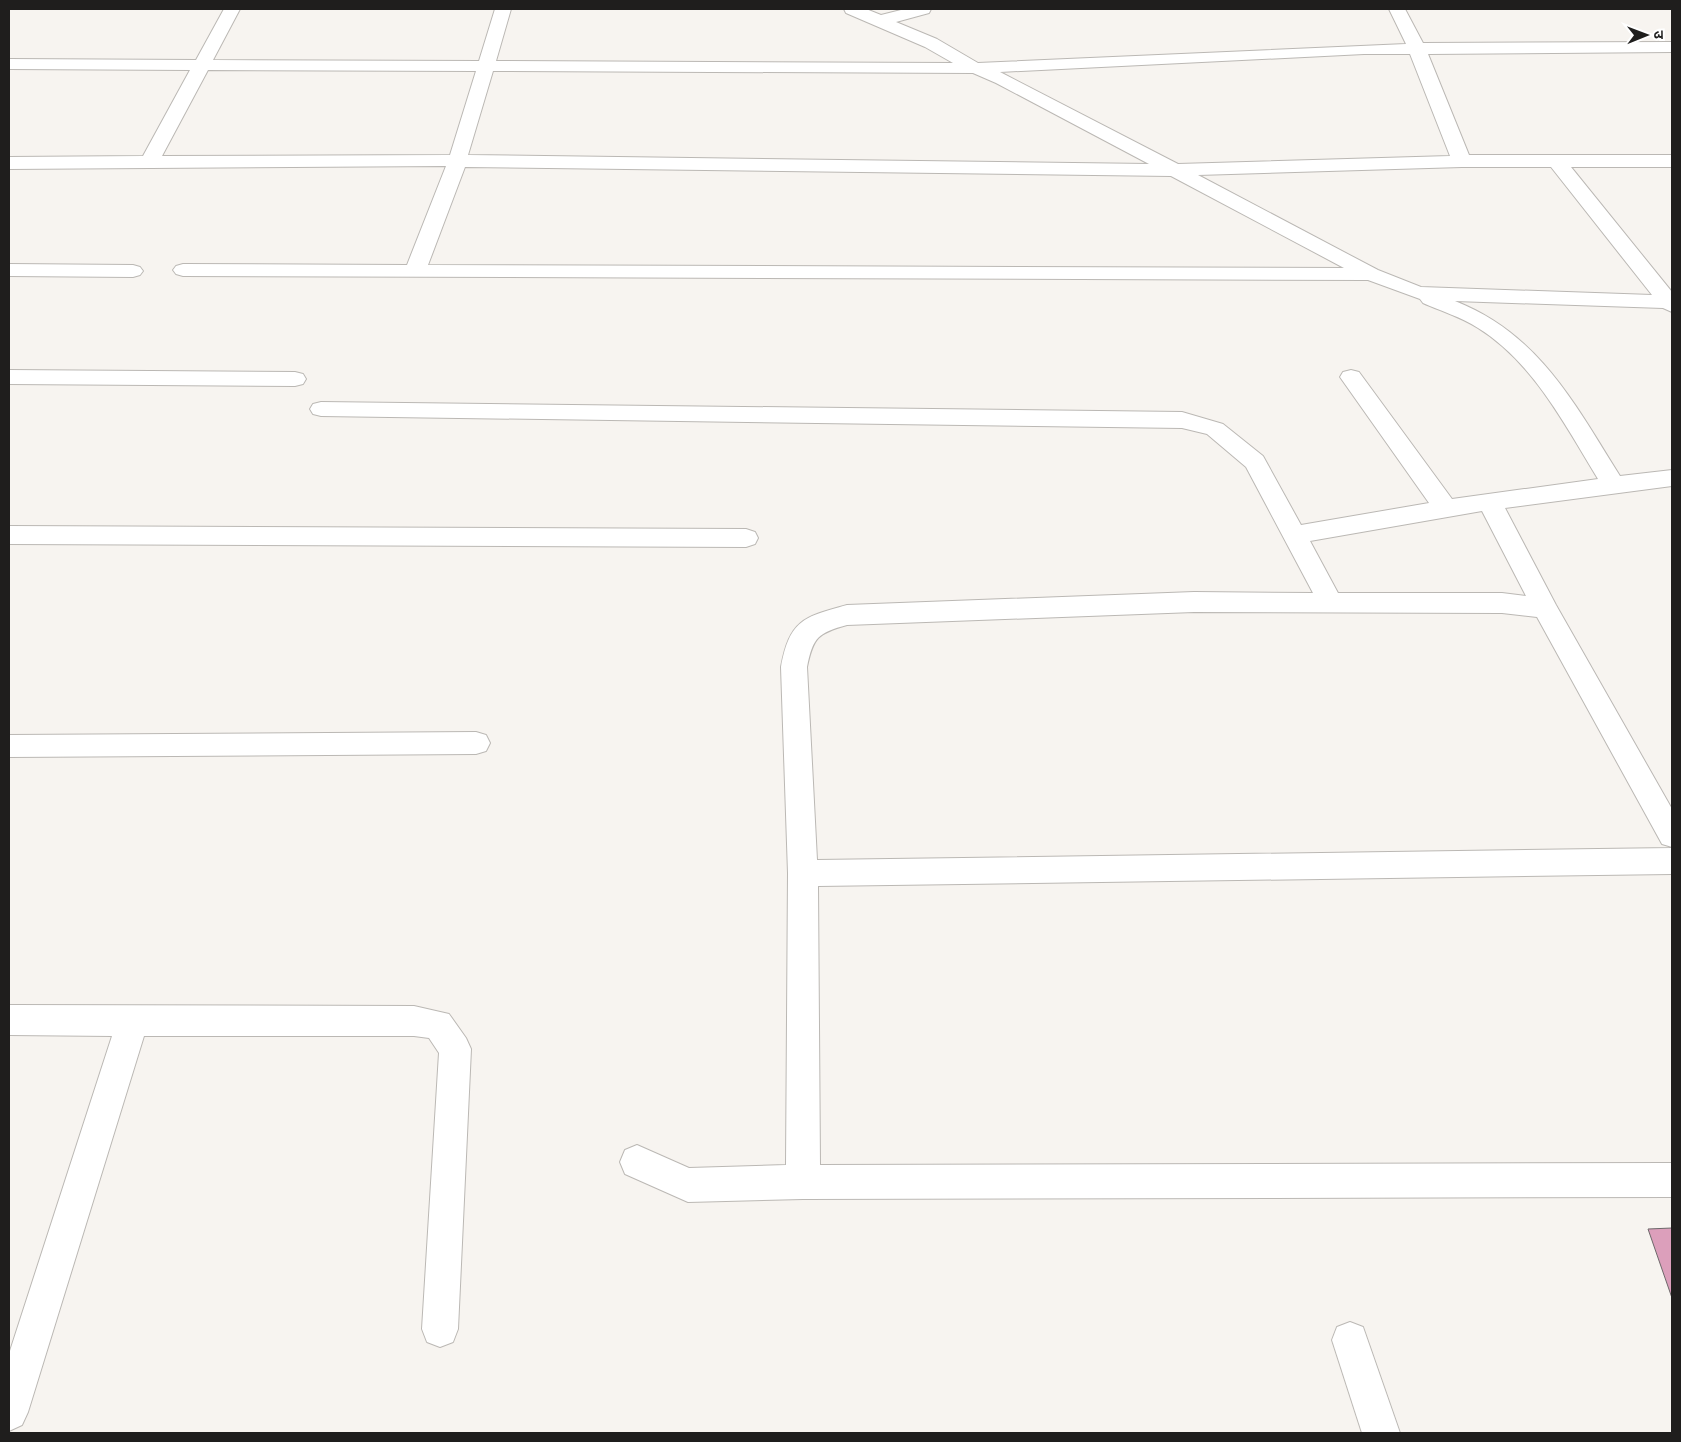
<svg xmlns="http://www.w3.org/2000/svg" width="1681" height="1442" font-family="'Titillium Web','Noto Sans Devanagari',sans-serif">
  <rect width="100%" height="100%" fill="#f7f4f0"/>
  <path fill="#dc9fbb" stroke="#6d686a" d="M1672 1228V1298L1648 1229Z"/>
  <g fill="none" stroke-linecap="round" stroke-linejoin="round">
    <defs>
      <g id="minor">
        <path d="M224 9H240L213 60 479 61 495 9H511L496 61 953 63 925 47 846 13 844 9H866L881 15 905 9H931L929 13 896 22 937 39 978 63 1406 44 1389 9H1405L1423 43 1672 42V52L1428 54 1469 155H1672V167H1571L1672 292V312L1663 308 1455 301C1539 334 1574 403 1620 476L1672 470V486L1505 508 1556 605 1672 809V847L1662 844 1537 617 1502 613 1194 612 847 625C818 633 813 637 807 667L817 860 1672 848V874L818 886 820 1165 1672 1163V1197L803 1199 688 1202 625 1174 620 1162 625 1150 637 1145 689 1168 786 1165 788 873 781 667C790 620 803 617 847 605L1194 592 1313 593 1246 467 1207 434 1182 428 321 416 313 414 310 409 313 404 321 402 1182 412 1223 424 1263 456 1301 525 1429 503 1340 377 1343 372 1351 370 1359 372 1452 499 1598 479C1565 425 1533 362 1478 328 1461 317 1441 311 1423 303L1420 299 1368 280 183 276 176 274 173 270 176 266 183 264 407 265 446 166 9 169V157L143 156 190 70 9 69V59L196 60ZM1364 54H1410L1450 156 1178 164 1000 72ZM208 70 476 71 450 155 162 156ZM493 71 973 73 996 83 1149 164 468 155ZM465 167 1171 176 1344 268 428 265ZM1462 167H1551L1652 295 1421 287 1378 270 1198 175ZM1482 511 1526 596 1502 593H1338L1310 541Z"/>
        <path d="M9 264 133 265 140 267 143 271 140 275 133 277 9 276Z"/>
        <path d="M9 370 295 372 303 374 306 379 303 384 295 386 9 384Z"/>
        <path d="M9 526 746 529 755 532 758 538 755 544 746 547 9 544Z"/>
        <path d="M476 732 486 735 490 743 486 751 476 754 9 757V735Z"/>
        <path d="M9 1005 414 1006 449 1014 466 1038 471 1049 458 1329 453 1342 440 1347 427 1342 422 1329 439 1053 429 1038 414 1036H144L28 1412 22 1425 9 1431V1354L112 1036 9 1035Z"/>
        <path d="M1350 1322 1363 1327 1400 1433H1362L1332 1340 1337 1327Z"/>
      </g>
    </defs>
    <use href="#minor" stroke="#bbb8b4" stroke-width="2"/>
    <use href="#minor" fill="#fff" fill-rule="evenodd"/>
  </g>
  <rect width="1681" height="1442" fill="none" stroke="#1f1e1d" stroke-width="20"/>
  <g transform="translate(1646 35) rotate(89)" stroke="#ffffff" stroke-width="4" paint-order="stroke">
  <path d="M0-4L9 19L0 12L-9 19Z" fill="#1f1e1d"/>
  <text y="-8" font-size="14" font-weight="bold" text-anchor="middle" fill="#1f1e1d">उ</text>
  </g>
</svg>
